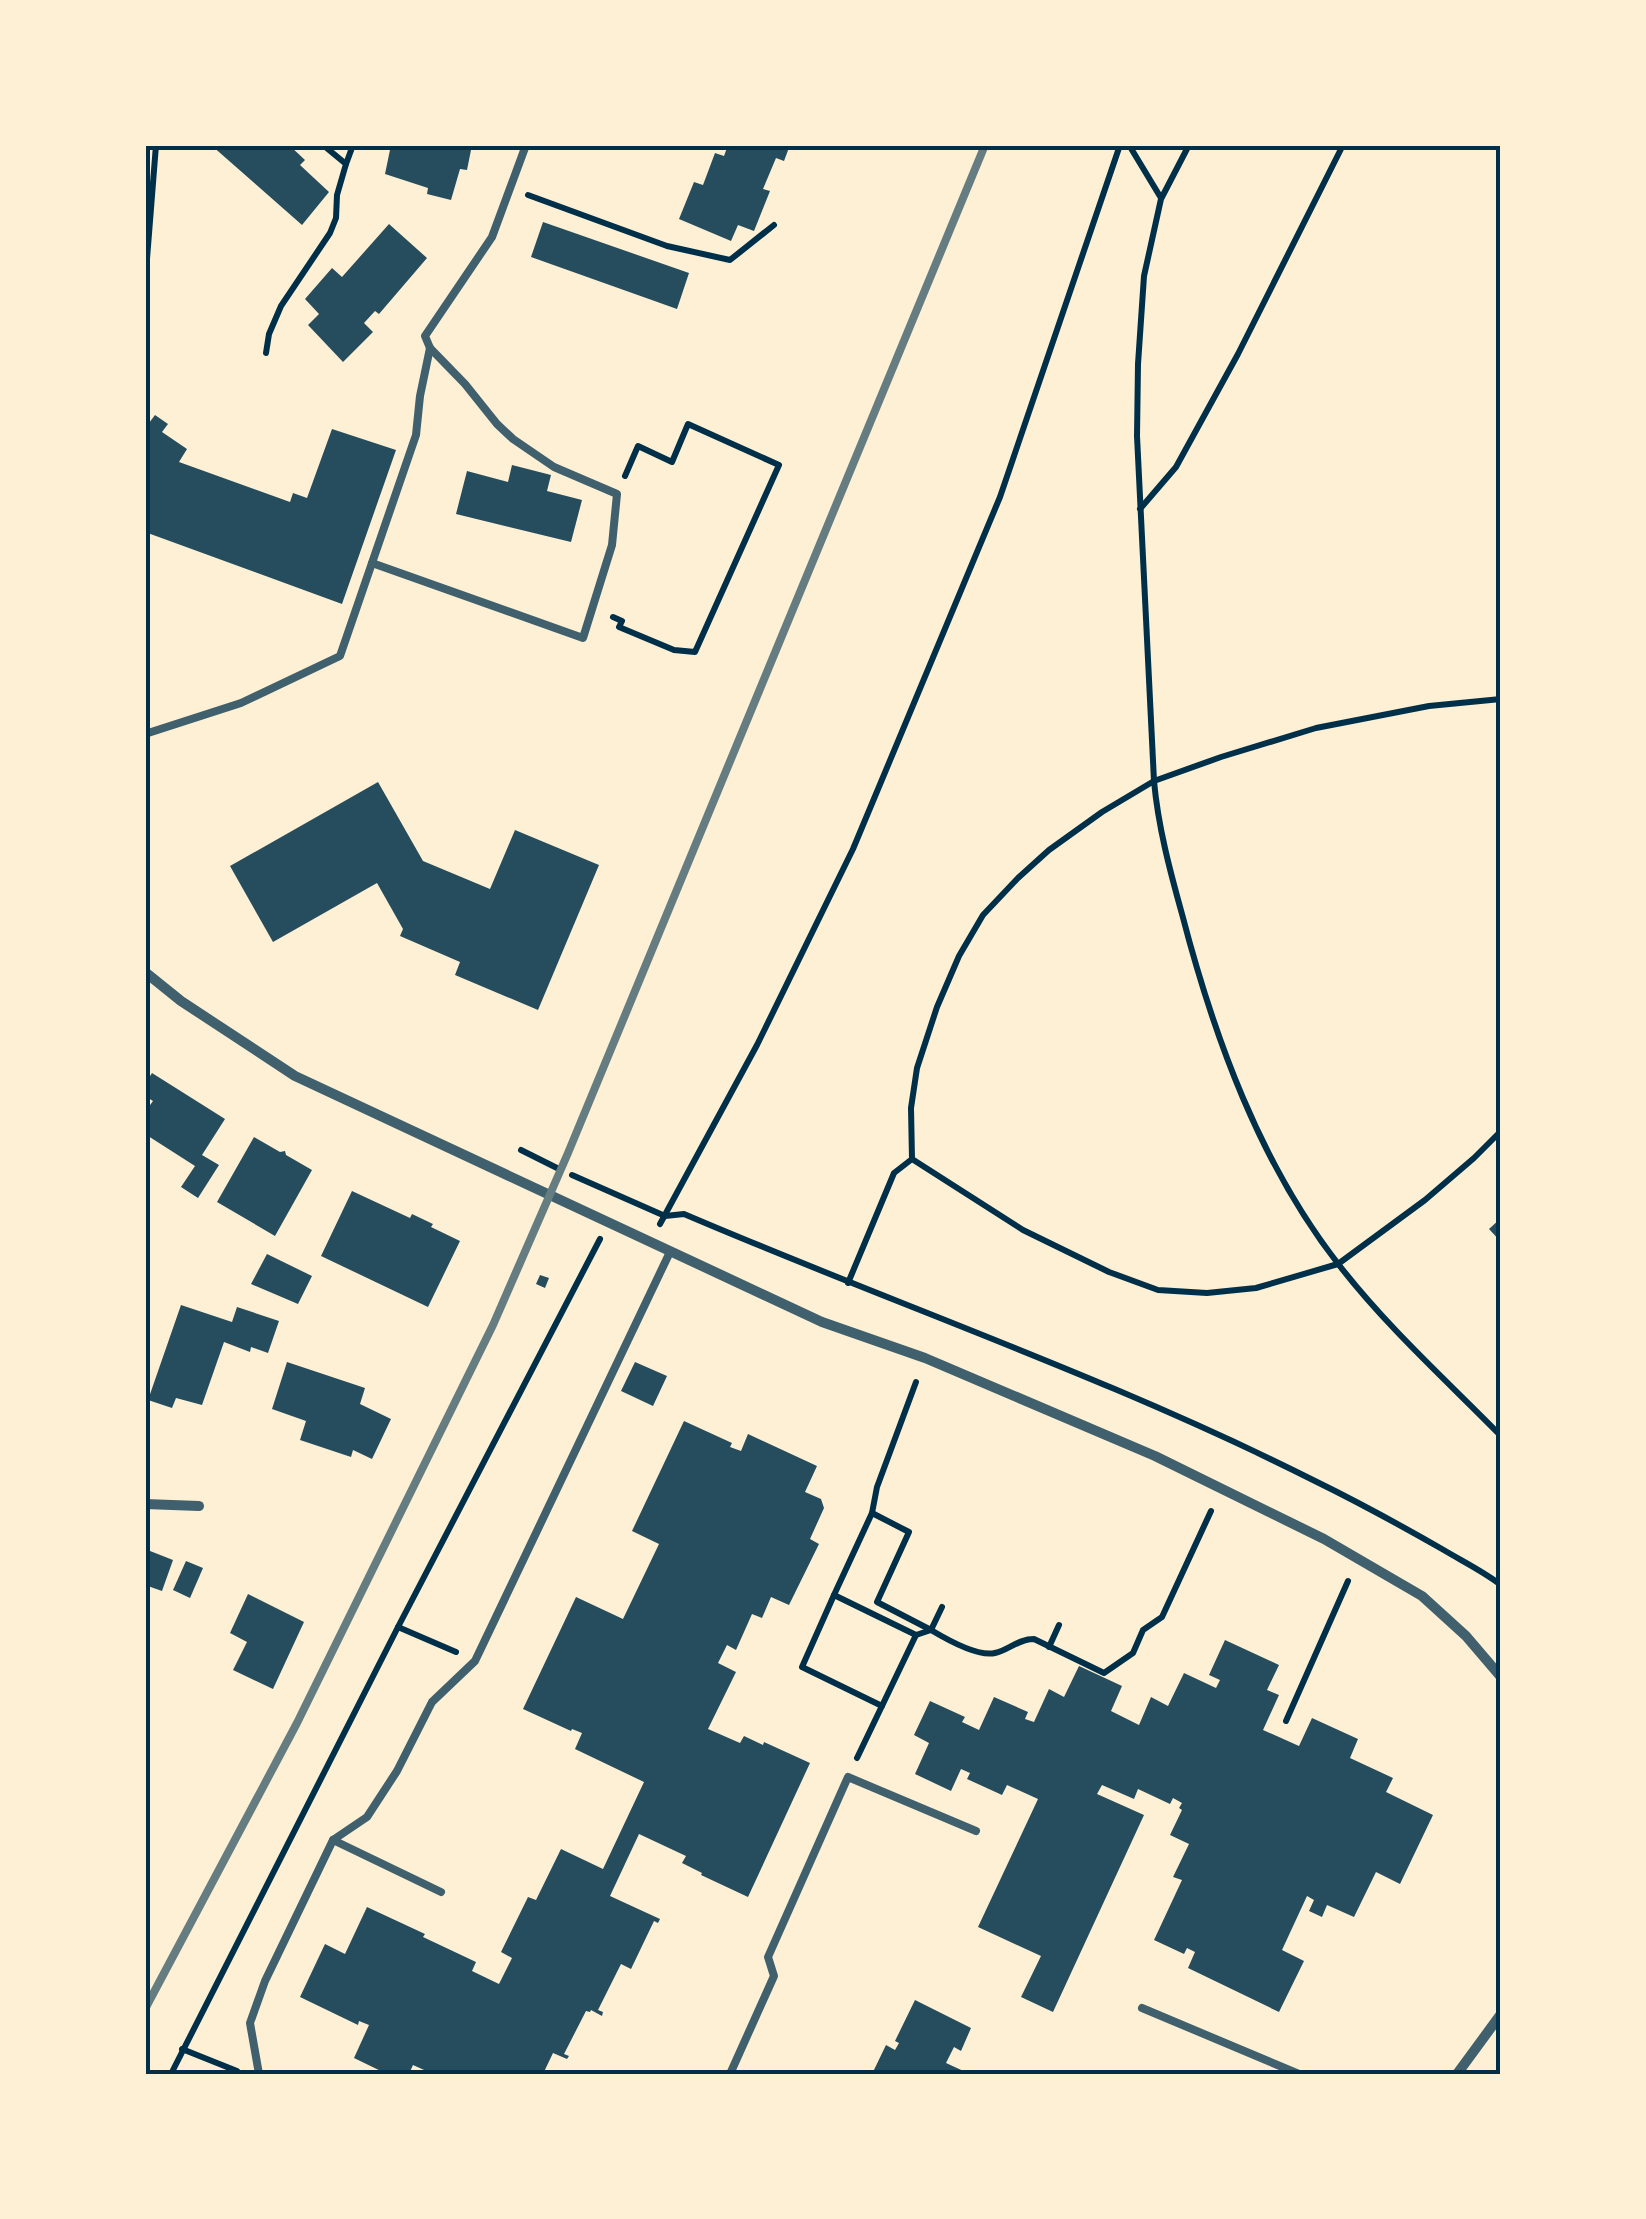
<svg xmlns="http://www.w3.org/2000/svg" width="1646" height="2219" font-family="Karla,sans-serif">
  <rect width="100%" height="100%" fill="#fdf0d5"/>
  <g fill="#264d5e">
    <path d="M211 145H289L305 160 300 165 329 192 302 225Z"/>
    <path d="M391 145H472L467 170 460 169 451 200 427 194 428 188 385 174Z"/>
    <path d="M728 145H790L784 161 776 158 763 189 770 191 754 231 738 225 731 241 679 219 694 182 703 185 715 153 724 156Z"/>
    <path d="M543 222 689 273 677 309 531 257Z"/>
    <path d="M389 224 427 258 379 314 375 311 364 323 373 332 343 362 308 325 319 314 305 299 332 268 342 277Z"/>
    <path d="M155 415 168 424 162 432 187 449 179 462 290 502 293 493 307 498 332 429 396 450 342 604 145 532V421L149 423Z"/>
    <path d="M512 465 551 475 547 491 582 500 571 542 456 514 467 471 508 482Z"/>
    <path d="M378 782 423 861 490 889 515 830 599 865 538 1010 455 975 460 962 400 936 403 929 377 883 273 942 230 866Z"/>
    <path d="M152 1073 225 1119 202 1155 219 1165 198 1198 181 1187 195 1166 145 1134V1112L153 1101 145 1096V1084Z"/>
    <path d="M254 1137 280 1152 285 1151 286 1155 312 1170 275 1236 217 1202Z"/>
    <path d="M352 1191 410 1218 412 1214 433 1224 431 1227 460 1241 428 1307 321 1256Z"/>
    <path d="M1501 1218V1242L1489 1229Z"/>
    <path d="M267 1254 312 1276 298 1304 251 1284Z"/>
    <path d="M540 1275 549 1278 545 1288 536 1284Z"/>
    <path d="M181 1305 232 1322 237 1307 279 1321 268 1353 251 1347 250 1352 224 1342 202 1405 176 1398 172 1408 148 1400Z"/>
    <path d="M287 1362 365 1388 360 1404 391 1419 372 1459 353 1450 351 1457 300 1440 306 1421 272 1409Z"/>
    <path d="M635 1362 667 1376 653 1406 621 1391Z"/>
    <path d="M684 1421 732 1443 730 1447 741 1451 748 1434 817 1466 805 1492 821 1499 824 1508 810 1539 819 1544 789 1605 771 1597 762 1618 752 1614 736 1650 727 1645 718 1663 736 1672 708 1729 740 1743 744 1736 763 1745 764 1742 810 1763 748 1897 701 1875 702 1873 682 1863 686 1856 639 1834 610 1896 660 1919 658 1923 654 1921 631 1969 621 1964 598 2010 603 2012 602 2016 591 2010 590 2012 586 2011 564 2054 569 2056 567 2059 553 2053 543 2074H477L473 2071 471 2074H433L413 2065 409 2074H387L354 2058 369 2025 359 2021 358 2025 300 1997 325 1944 345 1954 367 1907 425 1934 423 1937 476 1962 472 1971 499 1984 512 1958 501 1952 528 1897 536 1900 561 1849 603 1869 644 1782 575 1749 582 1733 572 1729 571 1731 523 1709 576 1597 623 1619 659 1544 632 1531Z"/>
    <path d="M145 1549 173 1560 162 1591 145 1585Z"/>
    <path d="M186 1561 203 1568 190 1598 173 1590Z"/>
    <path d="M248 1594 304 1622 273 1689 233 1670 247 1642 230 1633Z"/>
    <path d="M1225 1640 1279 1665 1267 1690 1279 1695 1263 1730 1299 1746 1312 1718 1358 1739 1350 1758 1393 1778 1386 1792 1433 1815 1400 1884 1376 1872 1354 1917 1327 1905 1322 1917 1309 1911 1314 1900 1307 1896 1282 1950 1304 1961 1279 2012 1188 1968 1195 1952 1187 1948 1184 1954 1154 1940 1182 1880 1173 1877 1189 1844 1170 1835 1182 1810 1179 1808 1182 1803 1173 1798 1170 1804 1138 1789 1134 1799 1102 1785 1097 1794 1144 1815 1053 2012 1021 1997 1041 1956 978 1927 1038 1799 1007 1785 1002 1795 967 1779 970 1773 961 1769 951 1791 915 1774 929 1743 914 1735 930 1701 965 1717 962 1722 979 1730 994 1697 1028 1712 1025 1719 1034 1722 1049 1689 1064 1697 1079 1666 1122 1686 1111 1711 1139 1725 1151 1697 1168 1706 1184 1673 1216 1688 1220 1680 1209 1675Z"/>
    <path d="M915 2000 971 2028 961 2051 954 2047 946 2063 970 2074H872L886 2045 895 2050 899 2043 895 2041Z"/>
  </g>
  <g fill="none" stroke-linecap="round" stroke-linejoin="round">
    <g stroke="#003049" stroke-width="6">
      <path d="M1129 145 1161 198"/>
      <path d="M1189 145 1161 199 1144 276 1138 364 1137 436 1154 781C1158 826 1170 871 1182 914 1214 1037 1260 1164 1339 1265 1387 1327 1446 1380 1501 1436"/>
      <path d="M346 164 353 145"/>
      <path d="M528 195 667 246 730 260 774 225"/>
      <path d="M145 284 156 145"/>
      <path d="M266 353 269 334 281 306 330 233 336 218 337 195 346 164 323 145"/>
      <path d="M1140 509 1176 467 1238 354 1343 145"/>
      <path d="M613 617 622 621 619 627 674 650 695 652 779 465 688 424 672 462 638 446 625 476"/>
      <path d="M1501 699 1429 706 1316 728 1221 757 1154 781 1102 812 1049 850 1018 878 983 915 959 956 937 1007 917 1068 911 1108 912 1159 1023 1230 1109 1272 1158 1290 1207 1293 1256 1288 1338 1264 1425 1200 1474 1158 1501 1131"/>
      <path d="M521 1150 561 1170"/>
      <path d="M572 1175 665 1216 684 1214C894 1304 1111 1378 1315 1481 1358 1502 1400 1525 1442 1549 1462 1561 1483 1571 1501 1585"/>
      <path d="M660 1224 757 1045 853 849 1000 497 1120 145"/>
      <path d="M848 1283 894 1173 912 1159"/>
      <path d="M872 1513 909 1532 877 1602 931 1630 942 1607"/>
      <path d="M834 1595 802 1667 882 1706"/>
      <path d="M398 1627 456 1652"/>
      <path d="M916 1635 931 1630C946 1639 978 1657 995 1653 1009 1650 1018 1639 1034 1639L1104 1673 1133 1653 1143 1630 1162 1617 1211 1511"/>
      <path d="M1049 1647 1059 1625"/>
      <path d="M1286 1721 1348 1581"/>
      <path d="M857 1758 916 1635 834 1595 872 1513 877 1487 916 1382"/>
      <path d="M182 2049 237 2071"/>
      <path d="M171 2074 398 1627 600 1239"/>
    </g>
    <g stroke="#3f606c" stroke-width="8">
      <path d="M372 563 583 638 612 545 617 494 554 467 513 439 497 424 465 384 430 348"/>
      <path d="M145 734 241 703 340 656 416 435 420 396 430 348 425 336 492 237 526 145"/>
      <path d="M333 1840 441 1892"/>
      <path d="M1142 2008 1299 2074"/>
      <path d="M259 2074 250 2023 265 1981 333 1840 367 1817 397 1771 432 1702 475 1661 670 1252"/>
      <path d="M730 2074 774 1976 768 1957 848 1777 976 1831"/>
    </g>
    <g stroke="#3f606c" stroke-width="10">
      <path d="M145 972 181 1001 295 1076 822 1322 925 1358 1155 1456 1324 1539 1422 1596 1466 1636 1501 1677"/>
      <path d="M145 1504 199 1506"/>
      <path d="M1457 2074 1501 2014"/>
    </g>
    <path stroke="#657d81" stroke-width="8" d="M145 2009 297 1723 493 1325 568 1153 985 145"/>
  </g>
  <rect width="1646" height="2219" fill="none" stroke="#fdf0d5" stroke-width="295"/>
  <rect x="148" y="148" width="1350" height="1924" fill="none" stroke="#003049" stroke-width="4"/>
</svg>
